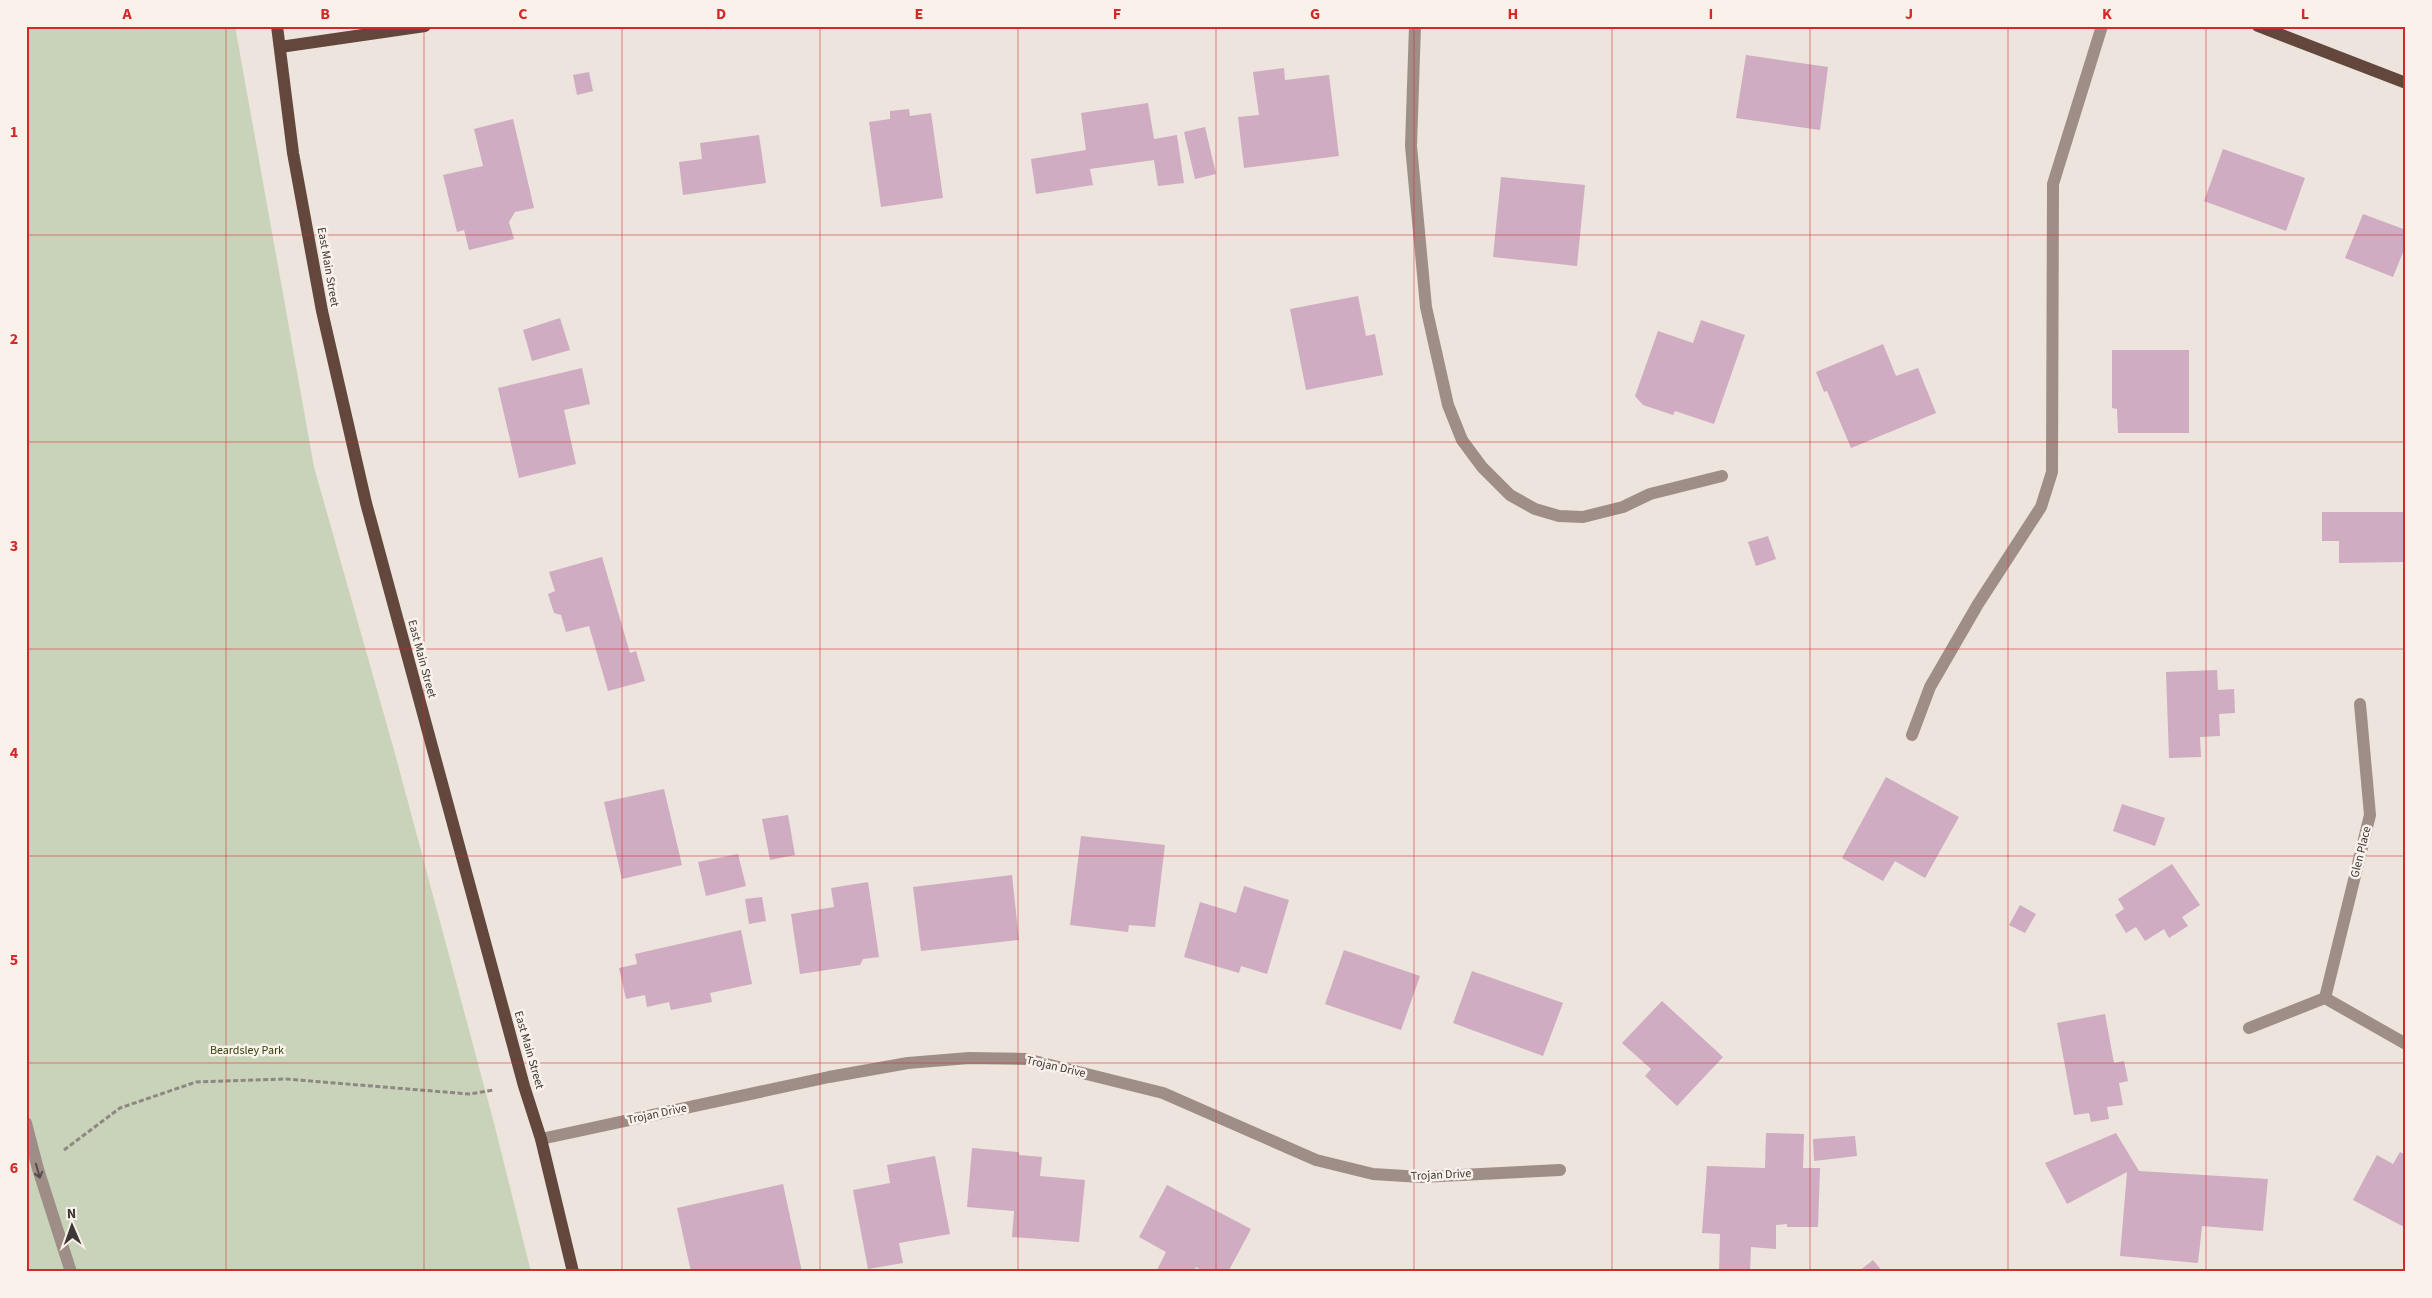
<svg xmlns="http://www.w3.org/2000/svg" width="2432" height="1298" font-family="'Source Sans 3',sans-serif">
  <rect width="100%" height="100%" fill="#ece4dd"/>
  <path fill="#c9d3ba" d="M26 26H235L314 467 394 750 495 1127 531 1272H26Z"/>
  <g fill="#cfacc1">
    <path d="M1746 55 1828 67 1820 130 1736 118Z"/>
    <path d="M1284 68 1285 80 1329 75 1339 156 1244 168 1238 117 1259 115 1253 72Z"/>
    <path d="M589 72 593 91 577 95 573 75Z"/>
    <path d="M1148 103 1154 139 1177 135 1184 183 1158 186 1154 160 1090 169 1093 185 1036 194 1031 159 1086 150 1081 113Z"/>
    <path d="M909 109 910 116 931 113 943 198 881 207 869 122 890 119V111Z"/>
    <path d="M513 119 534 208 515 212 509 222 514 239 469 250 464 230 457 232 443 175 483 166 474 129Z"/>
    <path d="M1205 127 1216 174 1195 179 1184 132Z"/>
    <path d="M759 135 766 183 683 195 679 162 702 159 700 143Z"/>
    <path d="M2223 149 2305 178 2286 231 2204 201Z"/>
    <path d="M1501 177 1585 185 1577 266 1493 257Z"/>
    <path d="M2363 214 2406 230V245L2393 277 2345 258Z"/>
    <path d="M1358 296 1366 336 1375 334 1383 375 1306 390 1290 309Z"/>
    <path d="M560 318 570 350 532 361 523 330Z"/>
    <path d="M1701 320 1745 335 1714 424 1675 411 1673 415 1643 405 1635 396 1658 331 1693 343Z"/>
    <path d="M1883 344 1896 376 1918 368 1936 413 1851 448 1827 391 1824 392 1816 372Z"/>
    <path d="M2112 350H2189V433H2118L2117 409 2112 408Z"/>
    <path d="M582 368 590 404 564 410 576 464 519 478 498 388Z"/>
    <path d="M2322 512H2403V562L2339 563V541H2322Z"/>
    <path d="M1768 536 1776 559 1756 566 1748 542Z"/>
    <path d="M602 557 630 653 636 651 645 681 608 691 589 626 566 632 561 615 554 613 548 594 555 591 549 572Z"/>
    <path d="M2217 670 2218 690 2234 689 2235 713 2219 714 2220 736 2200 737 2201 757 2169 758 2166 672Z"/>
    <path d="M1886 777 1959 817 1925 878 1895 861 1883 881 1842 858Z"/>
    <path d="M664 789 682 865 622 879 604 802Z"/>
    <path d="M2122 804 2165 818 2155 846 2113 831Z"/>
    <path d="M788 815 795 855 770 860 762 819Z"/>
    <path d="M1081 836 1165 845 1155 927 1129 925 1128 932 1070 925Z"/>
    <path d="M738 854 746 886 706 896 698 862Z"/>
    <path d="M2172 864 2200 905 2182 917 2188 926 2169 938 2164 929 2145 941 2136 927 2126 933 2115 915 2124 909 2118 899Z"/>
    <path d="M1012 875 1019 940 921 951 913 887Z"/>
    <path d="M868 882 879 957 863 959 860 965 800 974 791 914 834 907 831 888Z"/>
    <path d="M1244 886 1289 900 1267 974 1241 966 1239 973 1184 957 1200 902 1236 913Z"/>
    <path d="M762 897 766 921 749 924 745 899Z"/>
    <path d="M2020 905 2036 914 2025 933 2009 925Z"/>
    <path d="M741 930 752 984 710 993 712 1002 671 1010 669 1002 647 1007 645 995 626 999 619 968 637 964 635 954Z"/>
    <path d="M1344 950 1420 976 1401 1030 1325 1004Z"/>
    <path d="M1472 971 1563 1003 1543 1056 1453 1023Z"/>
    <path d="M1662 1001 1723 1057 1677 1106 1645 1076 1651 1069 1622 1043Z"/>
    <path d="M2105 1014 2114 1063 2124 1061 2128 1081 2119 1083 2123 1105 2107 1107 2109 1119 2091 1122 2089 1113 2074 1115 2057 1023Z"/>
    <path d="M1766 1133 1804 1134 1803 1168H1820L1818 1227H1787V1224L1776 1225V1249L1751 1247 1750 1272H1719L1720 1234 1702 1233 1707 1166 1765 1168Z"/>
    <path d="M2116 1133 2139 1171 2268 1179 2263 1231 2202 1226 2198 1263 2120 1256 2127 1172 2067 1204 2045 1163Z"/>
    <path d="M1855 1136 1857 1156 1814 1161 1813 1139Z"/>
    <path d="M972 1148 1019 1152V1155L1042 1157 1040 1176 1085 1180 1079 1242 1012 1237 1014 1211 967 1207Z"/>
    <path d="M2400 1152 2406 1155V1228L2353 1200 2377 1155 2393 1164Z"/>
    <path d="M935 1156 950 1234 899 1243 903 1263 868 1269 853 1190 890 1183 887 1165Z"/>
    <path d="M783 1184 802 1272H691L677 1208Z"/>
    <path d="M1167 1185 1251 1229 1228 1272H1204L1196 1267 1194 1272H1156L1166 1252 1139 1237Z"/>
    <path d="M1873 1260 1883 1272H1858Z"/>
  </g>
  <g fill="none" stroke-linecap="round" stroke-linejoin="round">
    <path stroke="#8d8883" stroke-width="3" stroke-dasharray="5 2.5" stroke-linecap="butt" d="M64 1150 120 1108 196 1082 286 1079 469 1094 494 1090"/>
    <g stroke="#9f8e87" stroke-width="12">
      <path d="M1415 26 1411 146 1426 307 1448 405 1462 440 1482 467 1510 495 1535 509 1559 516 1583 517 1623 507 1650 494 1722 476"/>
      <path d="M1912 735 1930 687 1978 604 2041 507 2052 472 2053 184 2102 26"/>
      <path d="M2325 998 2370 815 2360 704"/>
      <path d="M2249 1028 2325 998 2406 1044"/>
      <path d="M26 1123 38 1169 71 1272"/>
      <path d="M541 1139 829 1077 908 1063 969 1058 1026 1059 1163 1093 1316 1160 1373 1174 1421 1177 1560 1170"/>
    </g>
    <g stroke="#63473c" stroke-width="12">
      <path d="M277 26 293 153 322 311 366 503 524 1086 541 1139 573 1272"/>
      <path d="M2258 26 2406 83"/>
      <path d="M280 47 425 26"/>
    </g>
  </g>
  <defs><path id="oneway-shaft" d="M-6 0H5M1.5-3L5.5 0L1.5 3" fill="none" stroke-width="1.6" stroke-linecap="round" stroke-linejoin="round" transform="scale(1.25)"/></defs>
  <use stroke="#544e4a" href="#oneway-shaft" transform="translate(38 1171) rotate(74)"/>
  <path fill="none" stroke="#d62828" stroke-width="1" stroke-opacity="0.55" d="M226 26V1272M424 26V1272M622 26V1272M820 26V1272M1018 26V1272M1216 26V1272M1414 26V1272M1612 26V1272M1810 26V1272M2008 26V1272M2206 26V1272M26 235H2406M26 442H2406M26 649H2406M26 856H2406M26 1063H2406"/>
  <g text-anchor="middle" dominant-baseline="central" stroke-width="5" stroke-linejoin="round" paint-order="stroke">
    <g font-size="12" fill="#3b3835" stroke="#f9f1ea">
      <text transform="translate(328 267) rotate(80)">East Main Street</text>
      <text transform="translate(422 659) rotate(75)">East Main Street</text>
      <text transform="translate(2361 852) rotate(-76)">Glen Place</text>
      <text transform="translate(529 1050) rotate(74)">East Main Street</text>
      <text transform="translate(1056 1067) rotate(13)">Trojan Drive</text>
      <text transform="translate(657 1114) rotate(-12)">Trojan Drive</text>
      <text transform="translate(1441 1175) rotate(-3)">Trojan Drive</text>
    </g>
    <g font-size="12" fill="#32430c" stroke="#f9f1ea">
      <text x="247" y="1050">Beardsley Park</text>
    </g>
  </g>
  <rect width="2432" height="1298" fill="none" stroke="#f9f1ea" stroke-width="55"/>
  <g transform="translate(72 1226) rotate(358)" stroke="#f9f1ea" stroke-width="4" paint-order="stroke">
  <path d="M0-4L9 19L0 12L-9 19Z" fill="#3b3835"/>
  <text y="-8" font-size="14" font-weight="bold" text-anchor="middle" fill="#3b3835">N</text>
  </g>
  <rect x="28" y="28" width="2376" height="1242" fill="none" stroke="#d62828" stroke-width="2"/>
  <g font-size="16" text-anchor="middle" font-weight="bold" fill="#d62828">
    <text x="127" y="19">A</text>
    <text x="325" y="19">B</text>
    <text x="523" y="19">C</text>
    <text x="721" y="19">D</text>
    <text x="919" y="19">E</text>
    <text x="1117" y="19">F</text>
    <text x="1315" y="19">G</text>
    <text x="1513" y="19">H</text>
    <text x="1711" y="19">I</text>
    <text x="1909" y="19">J</text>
    <text x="2107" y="19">K</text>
    <text x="2305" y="19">L</text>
    <text x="14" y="137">1</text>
    <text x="14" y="344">2</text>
    <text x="14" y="551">3</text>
    <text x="14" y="758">4</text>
    <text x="14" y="965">5</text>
    <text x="14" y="1173">6</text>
  </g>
</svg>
